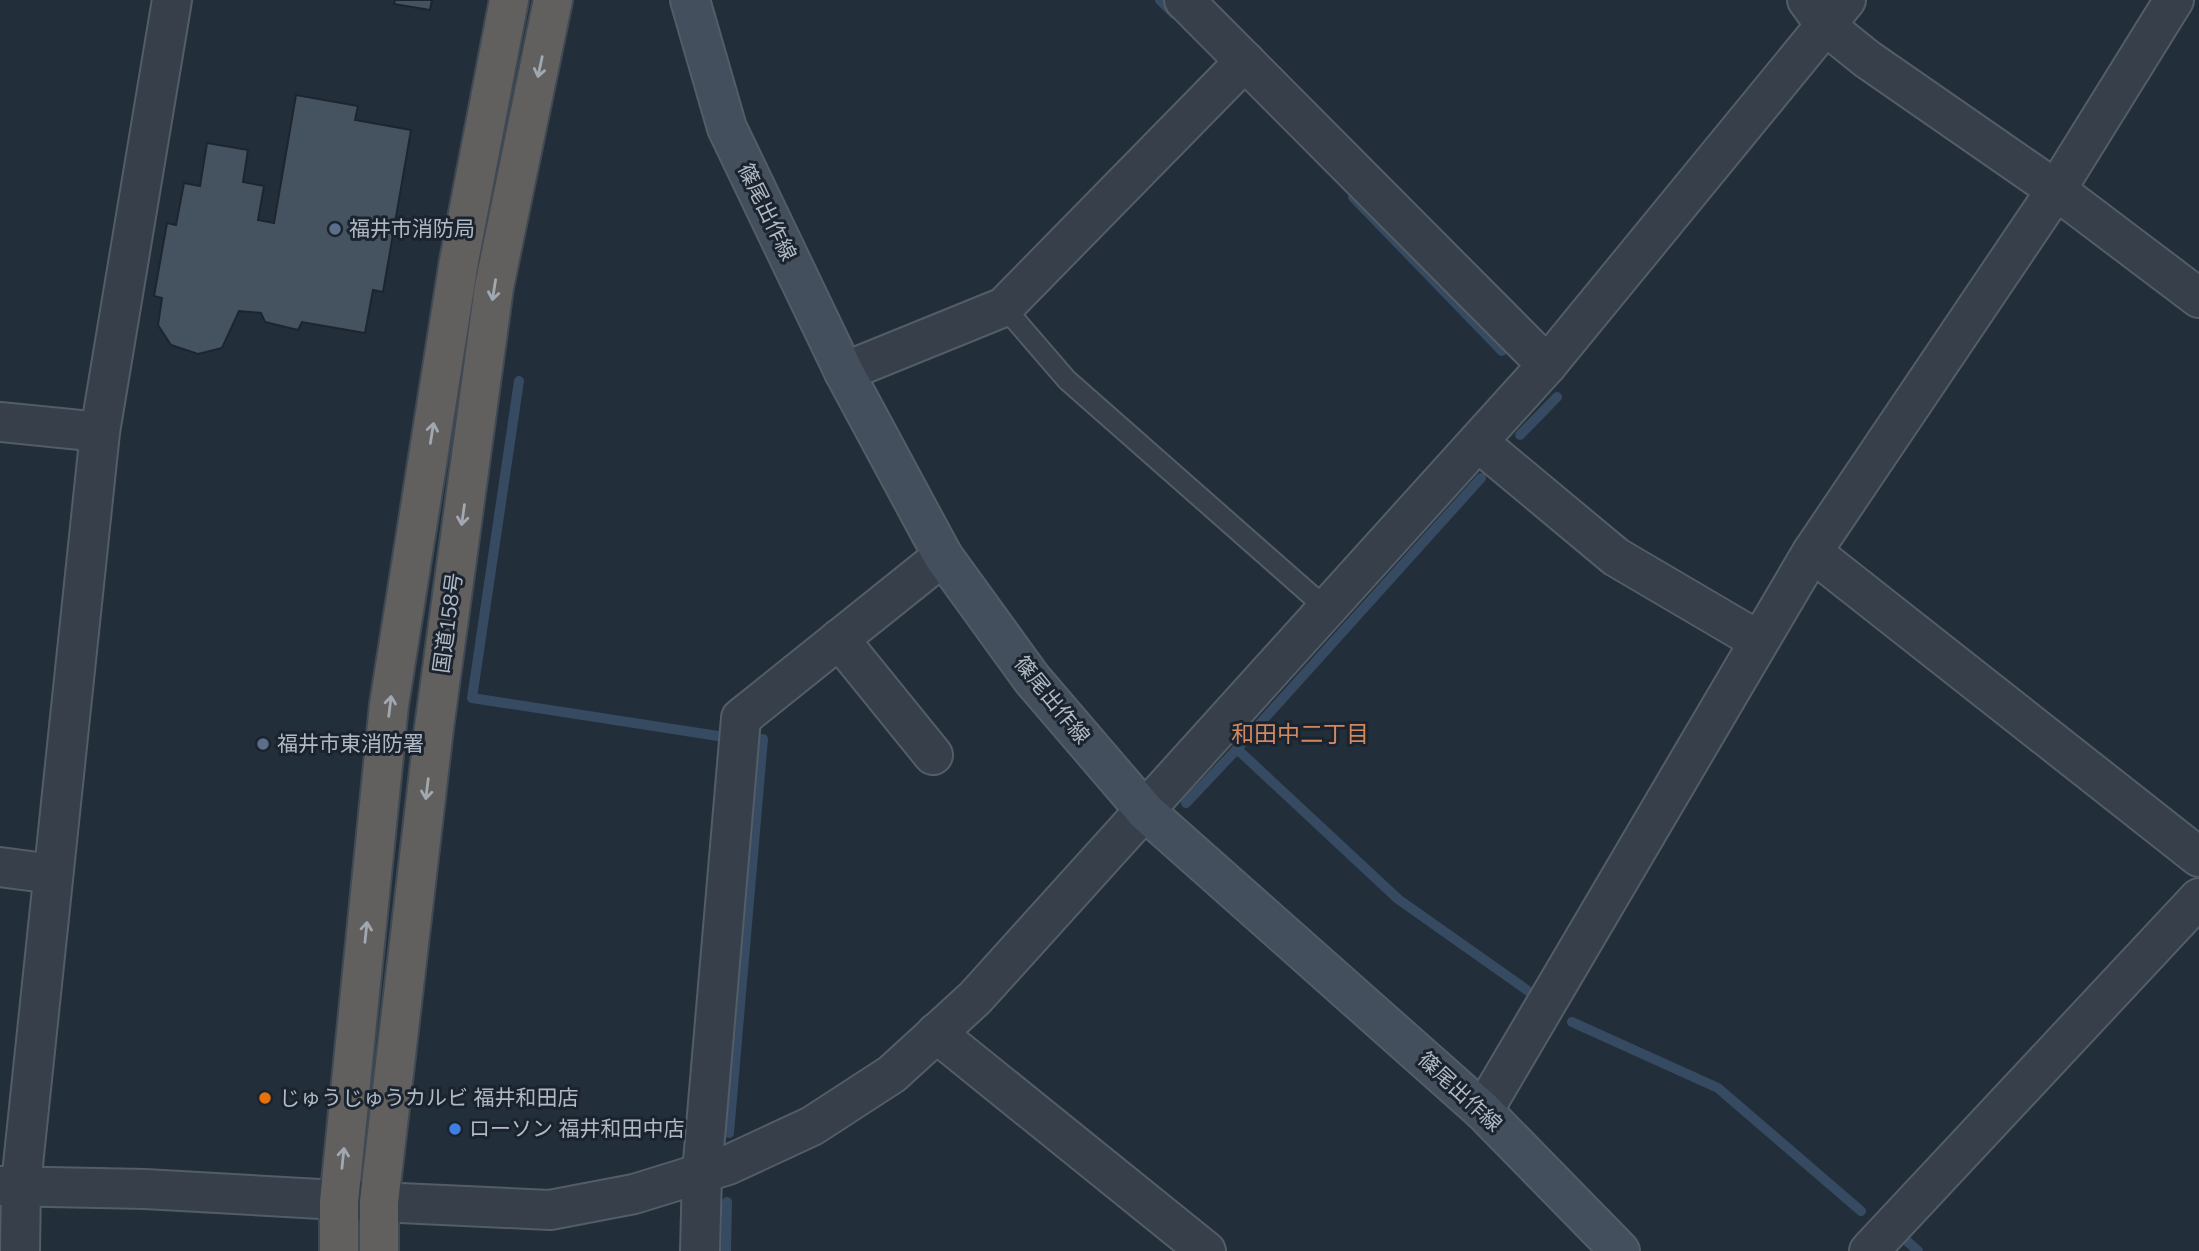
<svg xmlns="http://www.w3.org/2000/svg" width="2199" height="1251" font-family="'Nunito Sans','Noto Sans JP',sans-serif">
  <rect width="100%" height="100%" fill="#222e39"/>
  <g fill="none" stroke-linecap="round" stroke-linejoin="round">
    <g stroke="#364a61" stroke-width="10">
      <path d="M1160 0 1174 14"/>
      <path d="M1353 197 1502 351"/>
      <path d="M519 381 472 698 718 736"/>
      <path d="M1520 435 1557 397"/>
      <path d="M1237 749 1481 478"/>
      <path d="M1186 803 1237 749 1398 899 1531 993"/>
      <path d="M1572 1022 1718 1088 1861 1211"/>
      <path d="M729 1133 763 739"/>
      <path d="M1908 1242 1918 1251"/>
      <path d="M726 1251 727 1202"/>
    </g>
  </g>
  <g fill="#455361" stroke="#1d2630" stroke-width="2">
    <path d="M395 0H432L430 10 394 4Z"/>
    <path d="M296 95 358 106 355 120 411 130 383 292 373 290 365 333 302 322 298 330 265 322 261 313 239 311 222 348 198 354 171 345 158 325 162 298 154 296 167 223 176 225 184 183 200 186 207 143 248 150 243 182 264 186 258 220 274 223Z"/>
  </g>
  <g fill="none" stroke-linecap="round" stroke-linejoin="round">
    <defs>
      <path id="service" d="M1004 307 1067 380 1328 610"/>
      <g id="minor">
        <path d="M1184 0 1547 365"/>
        <path d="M1807 0 1826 26"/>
        <path d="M844 372 1004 307 1245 61"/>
        <path d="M0 422 100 432"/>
        <path d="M1478 442 1616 557 1759 641"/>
        <path d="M1812 552 2199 857"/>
        <path d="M839 639 933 755"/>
        <path d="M0 867 53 874"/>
        <path d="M936 1033 1206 1251"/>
        <path d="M1483 1111 1812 552 2056 190 2174 0"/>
        <path d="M379 1202 550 1210 634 1194 728 1165 812 1126 892 1074 975 998 1547 365 1846 0"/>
        <path d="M20 1251 21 1184 100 432 172 0"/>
        <path d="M700 1251 702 1173 741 718 943 556"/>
        <path d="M1869 1251 2199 898"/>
      </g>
      <g id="tertiary">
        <path d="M1826 26 1867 59 2056 190 2199 298"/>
        <path d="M0 1186 145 1189 373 1202"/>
      </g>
      <path id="secondary" d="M690 0 727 128 844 372 943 556 1032 679 1146 812 1483 1111 1620 1251"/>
      <g id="trunk">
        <path d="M339 1251V1202L389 705 459 261 509 0"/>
        <path d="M379 1251V1202L434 728 494 287 553 0"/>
      </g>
    </defs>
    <use href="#service" stroke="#535d67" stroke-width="23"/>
    <use href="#minor" stroke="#535d67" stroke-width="42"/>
    <use href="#tertiary" stroke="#535d67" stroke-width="42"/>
    <use href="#secondary" stroke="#535d67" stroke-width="42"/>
    <use href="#trunk" stroke="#404a54" stroke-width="42"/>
    <use href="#service" stroke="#363f4a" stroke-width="19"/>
    <use href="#minor" stroke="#363f4a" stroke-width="38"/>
    <use href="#tertiary" stroke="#363f4a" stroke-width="38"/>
    <use href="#secondary" stroke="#444f5d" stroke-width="38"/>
    <use href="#trunk" stroke="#62605e" stroke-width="38"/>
  </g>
  <defs><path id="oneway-shaft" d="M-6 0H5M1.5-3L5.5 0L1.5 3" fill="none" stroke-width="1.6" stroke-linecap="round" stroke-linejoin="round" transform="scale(1.75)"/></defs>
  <g stroke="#a0a8b1">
    <use href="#oneway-shaft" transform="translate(540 67) rotate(102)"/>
    <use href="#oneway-shaft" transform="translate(494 290) rotate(99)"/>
    <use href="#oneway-shaft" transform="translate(432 433) rotate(-81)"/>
    <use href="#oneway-shaft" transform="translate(463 515) rotate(98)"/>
    <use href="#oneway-shaft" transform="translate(390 706) rotate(-83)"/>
    <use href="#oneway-shaft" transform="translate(427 789) rotate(97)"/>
    <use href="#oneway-shaft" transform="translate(366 932) rotate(-84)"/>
    <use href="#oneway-shaft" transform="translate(343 1158) rotate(-84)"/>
  </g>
  <g fill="#5c6f8a" stroke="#1b242e" stroke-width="2.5">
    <circle cx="335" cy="229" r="7"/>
    <circle cx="263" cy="744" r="7"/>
  </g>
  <circle fill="#e8710a" stroke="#1b242e" stroke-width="2.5" cx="265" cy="1098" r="7"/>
  <circle fill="#3f7fe0" stroke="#1b242e" stroke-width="2.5" cx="455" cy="1129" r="7"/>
  <g text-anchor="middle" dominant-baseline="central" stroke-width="6" stroke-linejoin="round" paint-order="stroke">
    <g font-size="21" fill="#b0bac6" stroke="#1b242e">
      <text transform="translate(767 212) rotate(64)">篠尾出作線</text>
      <text transform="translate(448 623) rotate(-82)">国道158号</text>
      <text transform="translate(1052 700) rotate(51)">篠尾出作線</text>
      <text transform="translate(1460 1092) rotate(43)">篠尾出作線</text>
    </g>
    <g font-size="21" fill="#b0bac6" stroke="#1b242e" text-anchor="start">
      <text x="349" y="229">福井市消防局</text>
      <text x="277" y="744">福井市東消防署</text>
      <text x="279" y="1098">じゅうじゅうカルビ 福井和田店</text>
      <text x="469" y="1129">ローソン 福井和田中店</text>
    </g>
    <g font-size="23" fill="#d28960" stroke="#1b242e">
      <text x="1300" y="734">和田中二丁目</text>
    </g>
  </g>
</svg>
